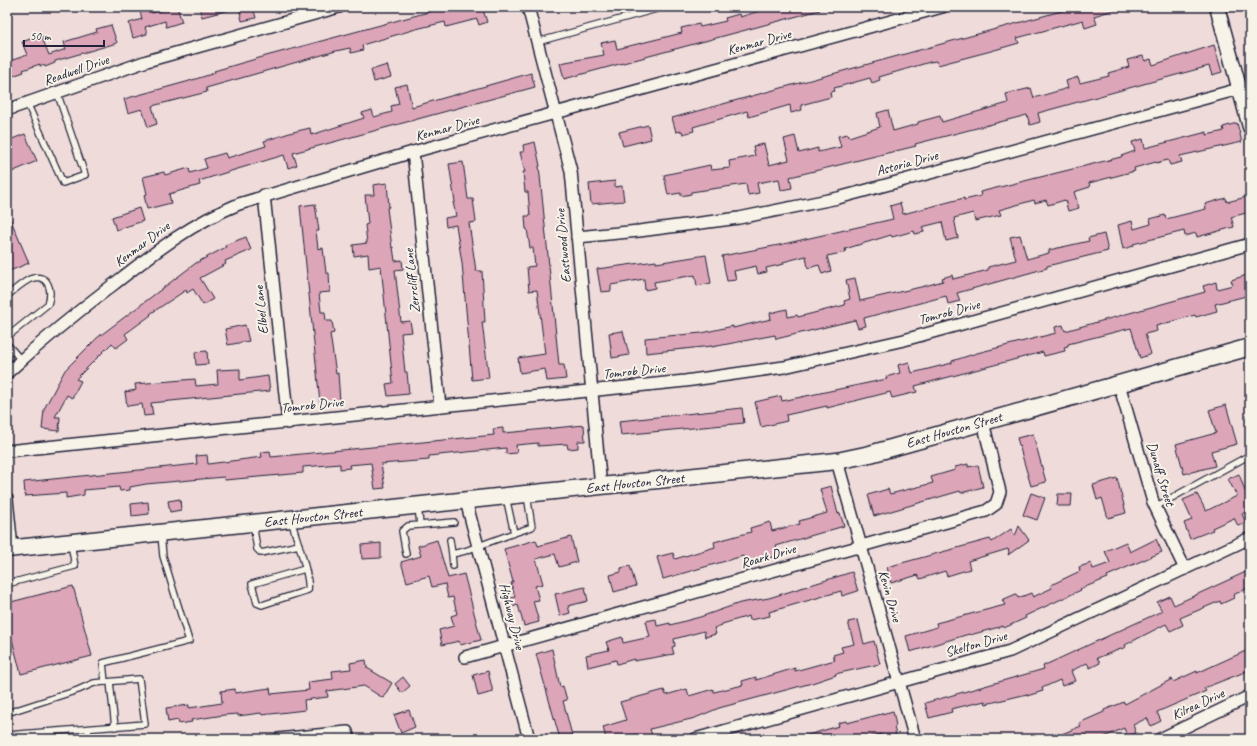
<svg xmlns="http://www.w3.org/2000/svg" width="1257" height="746" font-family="Caveat,sans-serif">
  <rect width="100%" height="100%" fill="#efdcda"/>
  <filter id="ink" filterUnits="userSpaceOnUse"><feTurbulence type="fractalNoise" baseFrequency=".025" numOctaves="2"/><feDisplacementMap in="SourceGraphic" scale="8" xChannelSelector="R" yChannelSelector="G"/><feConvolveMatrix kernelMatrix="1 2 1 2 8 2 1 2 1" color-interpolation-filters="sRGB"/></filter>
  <g filter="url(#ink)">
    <g fill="#dda5b8" stroke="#22223b">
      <path d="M139 7H151L152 13 177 7 182 22 166 27 165 21 145 27 147 34 133 38 129 23 142 19Z"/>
      <path d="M199 7H229V10L202 17Z"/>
      <path d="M239 7H253L256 18 242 21Z"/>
      <path d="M447 7H482L487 22 479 25 477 19 446 27 445 22 416 29 362 45 363 50 351 53 350 48 336 51 206 88 207 92 152 106 157 124 148 127 142 109 128 113 124 99 186 82 215 73 214 71 266 56Z"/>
      <path d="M780 7H819L820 10 564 79 560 63 604 55 601 43 615 40 617 49 682 33 681 28 699 24 700 27 726 21 725 18 739 14 740 17 769 8 770 10Z"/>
      <path d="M1076 7H1117V9L1094 16 1097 24 1085 28 1083 20 1017 38 1019 43 991 51 938 65 936 61 930 62 879 77 880 80 872 83 870 78 834 88 835 91 830 92 831 97 801 105 802 110 791 113 790 105 749 117 747 111 693 127 694 131 683 134 682 131 676 132 672 118Z"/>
      <path d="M111 25 117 43 55 61V63L45 67 44 65 40 66V64L23 70 24 72 7 78V62L27 55 22 42 41 35 49 55 66 49 64 42 97 32 96 29Z"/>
      <path d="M1214 45 1222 72 1212 75 1209 66 1038 113 1040 122 1030 125 1027 115 915 144 916 146 790 177 792 188 781 190 779 179 757 183 759 193 748 195 746 184 691 192V194L681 196V193L668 195 664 175 710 165 711 170 730 168 729 161 755 156 753 146 764 144 769 165 789 160 784 139 795 136 799 153 818 148V152L841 147 838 136 848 134 849 137 880 127 877 113 888 110 893 131 918 124V122L940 116 942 122 1008 103 1006 94 1031 88 1034 98 1068 88 1066 81 1078 77 1080 83 1109 76 1108 73 1129 67 1127 60 1143 56 1145 61 1151 59 1153 65Z"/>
      <path d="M387 65 391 77 374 82 371 70Z"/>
      <path d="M531 73 535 87 293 153 297 165 288 168 284 155 231 171 199 181 200 185 169 194 171 203 147 209 144 195 147 194 143 177 164 172 165 175 189 168 190 173 207 168 204 159 225 153 227 158 266 146 264 141 293 132 310 128 311 135 364 118 362 113 372 110 374 117 392 112 391 106 399 104 395 87 407 84 412 107Z"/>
      <path d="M1237 123 1242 142 1180 156 1182 162 1170 165 1168 160 1156 163V162L1134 168 1135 171 1089 183 1090 187 1074 192 1079 208 1068 211 1065 200 1048 205 1046 200 1035 203 1034 200 999 210 1001 215 975 221 973 213 954 218 958 238 946 241 942 222 922 227 924 232 915 234 914 231 892 237 891 235 845 249 846 252 827 256 831 271 822 274 819 265 808 268 806 256 783 262 784 264 766 268 767 272 758 274 756 266 734 271 736 280 727 281 722 256 779 245 893 219 890 206 900 203 903 214 964 198V200L981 196 980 192 1121 157V156L1135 151 1132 142 1143 139 1145 148 1207 132V135L1224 131 1223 127Z"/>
      <path d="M648 125 651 139 623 146 619 132Z"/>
      <path d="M25 134 37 161 7 174V141Z"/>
      <path d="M535 142 540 166H539L559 365H564L566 379 547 381 545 369 520 373 518 358 545 354 537 290 529 291 527 267 535 266 533 248H530L527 229H526L525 216H530L528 192H525L523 172H525L520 152H524L523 145Z"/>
      <path d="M463 162 468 199H473L476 222 469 223 476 271H482L485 322H482L489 378 472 380 462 263 456 225 446 227 445 218 456 216 453 202H455L449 164Z"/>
      <path d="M615 181V187L622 186 624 201 591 204 589 184Z"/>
      <path d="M387 183 389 207 387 208 392 248 393 247 395 261 402 260 403 269 395 270 401 322 410 321 412 332 401 333 405 372H407L409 394 388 396 386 384 393 383 381 266 369 268 368 254 354 256 353 245 367 243 365 225 368 224 365 195H374L373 185Z"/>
      <path d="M1250 196V212L1231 217 1234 227 1197 237 1196 233 1185 236 1184 231 1133 244 1134 246 1123 249 1118 225 1132 221 1134 229 1151 224 1150 219 1165 215 1166 219 1206 209 1205 204 1226 198 1227 202Z"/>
      <path d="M315 204 319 231H316L318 249 323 248 326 273H329L330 292 319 293 321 312H325L326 321H332L334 333 330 334 336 374 338 373 340 402 320 403 300 206Z"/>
      <path d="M139 208 143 221 116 230 112 217Z"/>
      <path d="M7 211 29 263 7 272Z"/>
      <path d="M1104 234 1108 251 1047 266V268L957 293 960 301 948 304 946 296 864 318 866 326 858 328 855 320 776 339 775 335 712 347V346L646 353 645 338 702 333 733 326V328L771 319 770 313 787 309 788 317 797 315 798 317 845 305 844 301 850 299 846 280 855 278 860 301 925 286 943 281 942 278 952 275 953 279 988 270V267L1016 260 1010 237 1020 235 1027 259 1049 253V250L1089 241 1088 238Z"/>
      <path d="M246 237 251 250 225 261 226 264 200 278 213 299 203 305 193 289 187 293 186 290 150 314 151 315 125 334 128 339 116 348 112 343 76 379 81 381 72 398 67 395 55 417H60L59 431 42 429 44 409 65 370 97 338 196 263 226 247 225 245Z"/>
      <path d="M706 255 711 283 697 286 695 275 654 282 655 288 645 290 644 279 611 285V291L601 292 597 269 656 261V263Z"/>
      <path d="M1247 275 1250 295 1215 304 1217 311 1196 317 1195 315 1156 326 1157 331 1145 334 1151 354 1140 358 1131 328 1068 344V346L1064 347 1065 351 1044 356 1043 352 915 386 917 392 892 398 890 392 827 408V406L786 415 787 421 761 427 755 402 781 396 782 401 887 379 886 377 900 373 898 365 909 362 912 373 952 363V361L977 353 1056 333 1055 327 1063 325 1065 331 1205 292 1203 286 1216 282 1217 289 1233 285 1231 280Z"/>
      <path d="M245 325 249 341 228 345 225 329Z"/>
      <path d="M623 331 629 355 612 358 609 333Z"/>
      <path d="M207 351 208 364 196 365 195 352Z"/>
      <path d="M240 369V380L268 376 270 391 151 403 153 415 144 416 142 404 127 406 125 392 136 390 135 384 195 379 196 386 218 384 217 370Z"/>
      <path d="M1226 405 1237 444 1211 451 1215 466 1184 474 1176 444 1216 433 1209 410Z"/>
      <path d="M742 408 744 423 621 435 619 421Z"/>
      <path d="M584 425 585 441H578V448L568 449 567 444 538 446V443L516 445 517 453 506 454V448L429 456V460L381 464 385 488 375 489 371 463 349 465 350 468 340 469V464L303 467V473L225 480 224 477 146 484 130 487V490L120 491 119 487 84 490V495L66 498V493L25 496 24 482 197 464 196 456 207 455 208 464 262 457 261 452 270 451 271 457 494 435 493 429 503 428V433L515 432Z"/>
      <path d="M1033 434 1046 482 1031 486 1017 438Z"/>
      <path d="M968 464V467L978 465 983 487 961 493 960 491 874 516 868 495 888 489 890 494 933 483 931 477 955 470V467Z"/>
      <path d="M1239 474 1245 491 1250 489V510L1242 514 1246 523 1238 526 1234 518 1212 528 1213 530 1190 539 1184 523 1192 520 1183 500 1197 494 1206 511 1237 496 1228 479Z"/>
      <path d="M1117 478 1126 513 1108 518 1102 498 1097 500 1093 485Z"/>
      <path d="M831 486 838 514 840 513 844 526 776 546 779 555 755 562 746 565 743 556 663 579 657 557 673 553 675 559 715 547 714 542 751 532 750 528 770 522 772 531 800 524 799 521 827 513 820 489Z"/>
      <path d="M1031 493 1045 498 1037 520 1023 515Z"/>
      <path d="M1058 494H1072L1071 506H1057Z"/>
      <path d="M180 499 181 510 170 512 168 501Z"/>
      <path d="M148 502 149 514 132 516 131 504Z"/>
      <path d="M1019 526 1029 540 1008 555 1009 552 1008 549 968 561 970 569 947 576 945 571 920 579 918 575 891 583 887 567 990 539 992 542 1011 529 1015 536Z"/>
      <path d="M571 537 577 562 559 567 555 554 536 559 543 584 535 586 539 600 533 601 539 622 524 626 518 605 509 608 507 599 515 597 511 583 513 582 504 549 536 540 538 546Z"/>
      <path d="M1156 539 1162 552 1107 576 1108 578 1080 589 1081 590 1025 616 1026 618 1004 628 1003 626 970 635 969 634 910 652 906 636 937 627 936 623 1005 605 1002 600 1016 594 1018 598 1031 593 1033 597 1052 588 1051 585 1080 571 1079 567 1091 563 1093 569 1110 563 1105 551 1126 542 1130 552Z"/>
      <path d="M437 540 448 578 464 574 481 640 460 645 459 641 442 645 439 630 454 626 451 616 457 614 453 597 448 598 445 584 432 587 429 576 407 582 401 562 421 556 418 546Z"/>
      <path d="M381 543V558L362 559 361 545Z"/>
      <path d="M630 566 636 586 614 592 610 575 621 572V568Z"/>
      <path d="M1250 570V587L1233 595 1234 598 1221 604 1220 601 1180 618 1183 625 1170 631 1166 624 1125 645 1126 647 1097 658 1100 663 1090 668 1087 663 1071 671 1075 681 1062 686 1060 680 1042 688 1043 691 1027 696V694L986 704 985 701 951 709 952 712 929 718 925 703 1044 669 1043 666 1162 611 1157 602 1170 596 1174 605Z"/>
      <path d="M852 572 858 591 842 596 841 591 769 612 770 616 750 620 749 616 722 624V625L714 628 716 634 705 637 704 631 674 639 675 646 672 647 674 654 634 661V659L617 664 616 660 588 667 586 655 609 650 606 642 622 637 623 643 650 637 646 621 656 619 657 626 670 623V625L700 617 740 603 769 598Z"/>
      <path d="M73 586 92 656 21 674 7 620V603Z"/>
      <path d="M585 587 588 601 568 606 570 613 560 616 555 594Z"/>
      <path d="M858 620 864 644 874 641 880 664 835 674 836 675 812 683 719 708 695 718 650 729 653 739H638L636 734 617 739H606L603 727 626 720 620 702 664 690 666 695 687 689 689 696 713 689 714 692 743 685 742 681 756 677V680L795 668V671L835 660 833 655 843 652 841 647 854 644 848 622Z"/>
      <path d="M552 649 560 687 563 686 567 700 563 701 573 739H560L536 654Z"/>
      <path d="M1250 649V670L1204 688 1206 691 1157 712 1161 721 1151 726 1147 718 1133 725 1136 733 1127 736 1124 728 1100 739H1050L1081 726 1079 723 1104 712V710L1124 702 1125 704 1172 679 1173 682 1197 671V673Z"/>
      <path d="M366 660 367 668 392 683 383 698 364 686 327 691 328 697 304 700 305 710 262 715 261 713 238 716V714L224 715 191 720 192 722 179 724 178 720 168 722 166 708 189 705V708L222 703 221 691 235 689V693L270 688 271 694 309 690 308 682 333 679 332 671 351 669 350 663Z"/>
      <path d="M488 671 493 692 478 696 473 675Z"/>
      <path d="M403 677 410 686 402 693 395 684Z"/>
      <path d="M409 710 415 727 401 733 394 715Z"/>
      <path d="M893 711 896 726 894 727 896 735 882 739 881 734 861 739H805L804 736 839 726 838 723 846 721 847 723Z"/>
    </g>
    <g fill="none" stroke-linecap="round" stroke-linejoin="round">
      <defs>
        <g id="service">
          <path d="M537 42 664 7"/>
          <path d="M27 103 63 183 85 175 57 92"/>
          <path d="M7 296C14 290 22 283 30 279 48 272 53 290 48 304L7 337"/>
          <path d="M7 344 21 360"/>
          <path d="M1155 507 1250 455"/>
          <path d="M291 520C295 534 311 578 308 590L262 605 257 603 252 584 305 569"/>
          <path d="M253 523 257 549 261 553 299 545"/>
          <path d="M420 525 454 522"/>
          <path d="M514 533 532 527 527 495"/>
          <path d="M450 540 452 554 465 551 514 533 506 497"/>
          <path d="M406 554 402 531 408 526 420 525 418 506"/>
          <path d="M452 554 453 566"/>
          <path d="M7 584 75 566 71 544"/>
          <path d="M105 682 103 663 189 641 163 556 161 535"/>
          <path d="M110 682 115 727"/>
          <path d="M7 713 78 690 94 683 139 679 145 724 7 735"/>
          <path d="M88 730 89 739"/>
        </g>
        <g id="minor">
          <path d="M528 7 571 171 601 487"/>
          <path d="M7 110 147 61 339 7"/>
          <path d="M413 152 440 406"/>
          <path d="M264 195 288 423"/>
          <path d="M577 237 639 231 739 218 838 198 1239 89"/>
          <path d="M7 373C42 341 77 312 114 284 155 252 190 224 239 204L413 152 942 7"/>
          <path d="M1119 384 1153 502 1185 569"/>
          <path d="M7 451 685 381 784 367 904 340 1250 244"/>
          <path d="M837 461 915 739"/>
          <path d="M7 499 12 548"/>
          <path d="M466 501 529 739"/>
          <path d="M465 657 986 511 996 504 1000 492 983 422"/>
          <path d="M278 739 347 732 349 739"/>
          <path d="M695 739 1010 651 1250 538"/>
          <path d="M1160 739 1250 696"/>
        </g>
        <path id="tertiary" d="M1217 7 1250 127"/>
        <path id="secondary" d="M7 549 837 461 870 454 1250 347"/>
      </defs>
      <use href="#service" stroke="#22223b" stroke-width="8"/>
      <use href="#minor" stroke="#22223b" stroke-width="14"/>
      <use href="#tertiary" stroke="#22223b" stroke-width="17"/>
      <use href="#secondary" stroke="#22223b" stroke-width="19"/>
      <use href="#service" stroke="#f7f3e8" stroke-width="5.5"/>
      <use href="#minor" stroke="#f7f3e8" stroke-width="11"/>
      <use href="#tertiary" stroke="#f7f3e8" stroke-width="14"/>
      <use href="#secondary" stroke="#f7f3e8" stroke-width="16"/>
    </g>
  </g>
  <g text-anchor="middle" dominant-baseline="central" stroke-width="4" stroke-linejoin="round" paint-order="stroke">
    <g font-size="14" fill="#22223b" stroke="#f7f3e8">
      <text transform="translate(759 42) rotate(-15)">Kenmar Drive</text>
      <text transform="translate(76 70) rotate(-19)">Readwell Drive</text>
      <text transform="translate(447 128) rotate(-15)">Kenmar Drive</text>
      <text transform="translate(907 163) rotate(-15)">Astoria Drive</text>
      <text transform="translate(142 244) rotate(-37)">Kenmar Drive</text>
      <text transform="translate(563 246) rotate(-95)">Eastwood Drive</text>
      <text transform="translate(412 281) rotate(-96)">Zerrcliff Lane</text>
      <text transform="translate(261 310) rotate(-96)">Elbel Lane</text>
      <text transform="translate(949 312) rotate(-15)">Tomrob Drive</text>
      <text transform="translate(634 371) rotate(-6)">Tomrob Drive</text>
      <text transform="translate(312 405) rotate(-6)">Tomrob Drive</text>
      <text transform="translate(954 430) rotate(-16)">East Houston Street</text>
      <text transform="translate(1161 474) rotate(73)">Dunaff Street</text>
      <text transform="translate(635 483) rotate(-6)">East Houston Street</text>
      <text transform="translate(313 517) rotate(-6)">East Houston Street</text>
      <text transform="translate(768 556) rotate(-16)">Roark Drive</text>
      <text transform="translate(890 596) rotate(74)">Kevin Drive</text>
      <text transform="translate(512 616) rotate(76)">Highway Drive</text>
      <text transform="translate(976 644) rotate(-16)">Skelton Drive</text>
      <text transform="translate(1198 704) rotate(-25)">Kilrea Drive</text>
    </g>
  </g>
  <rect width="1257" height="746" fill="none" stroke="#f7f3e8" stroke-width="24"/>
  <rect x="12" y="12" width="1233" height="722" fill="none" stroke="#22223b" stroke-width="1.5" filter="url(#ink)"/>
  <path d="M24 40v6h80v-6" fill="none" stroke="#22223b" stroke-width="2"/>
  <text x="30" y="40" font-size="12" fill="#22223b" stroke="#f7f3e8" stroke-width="3" paint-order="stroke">50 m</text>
</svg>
